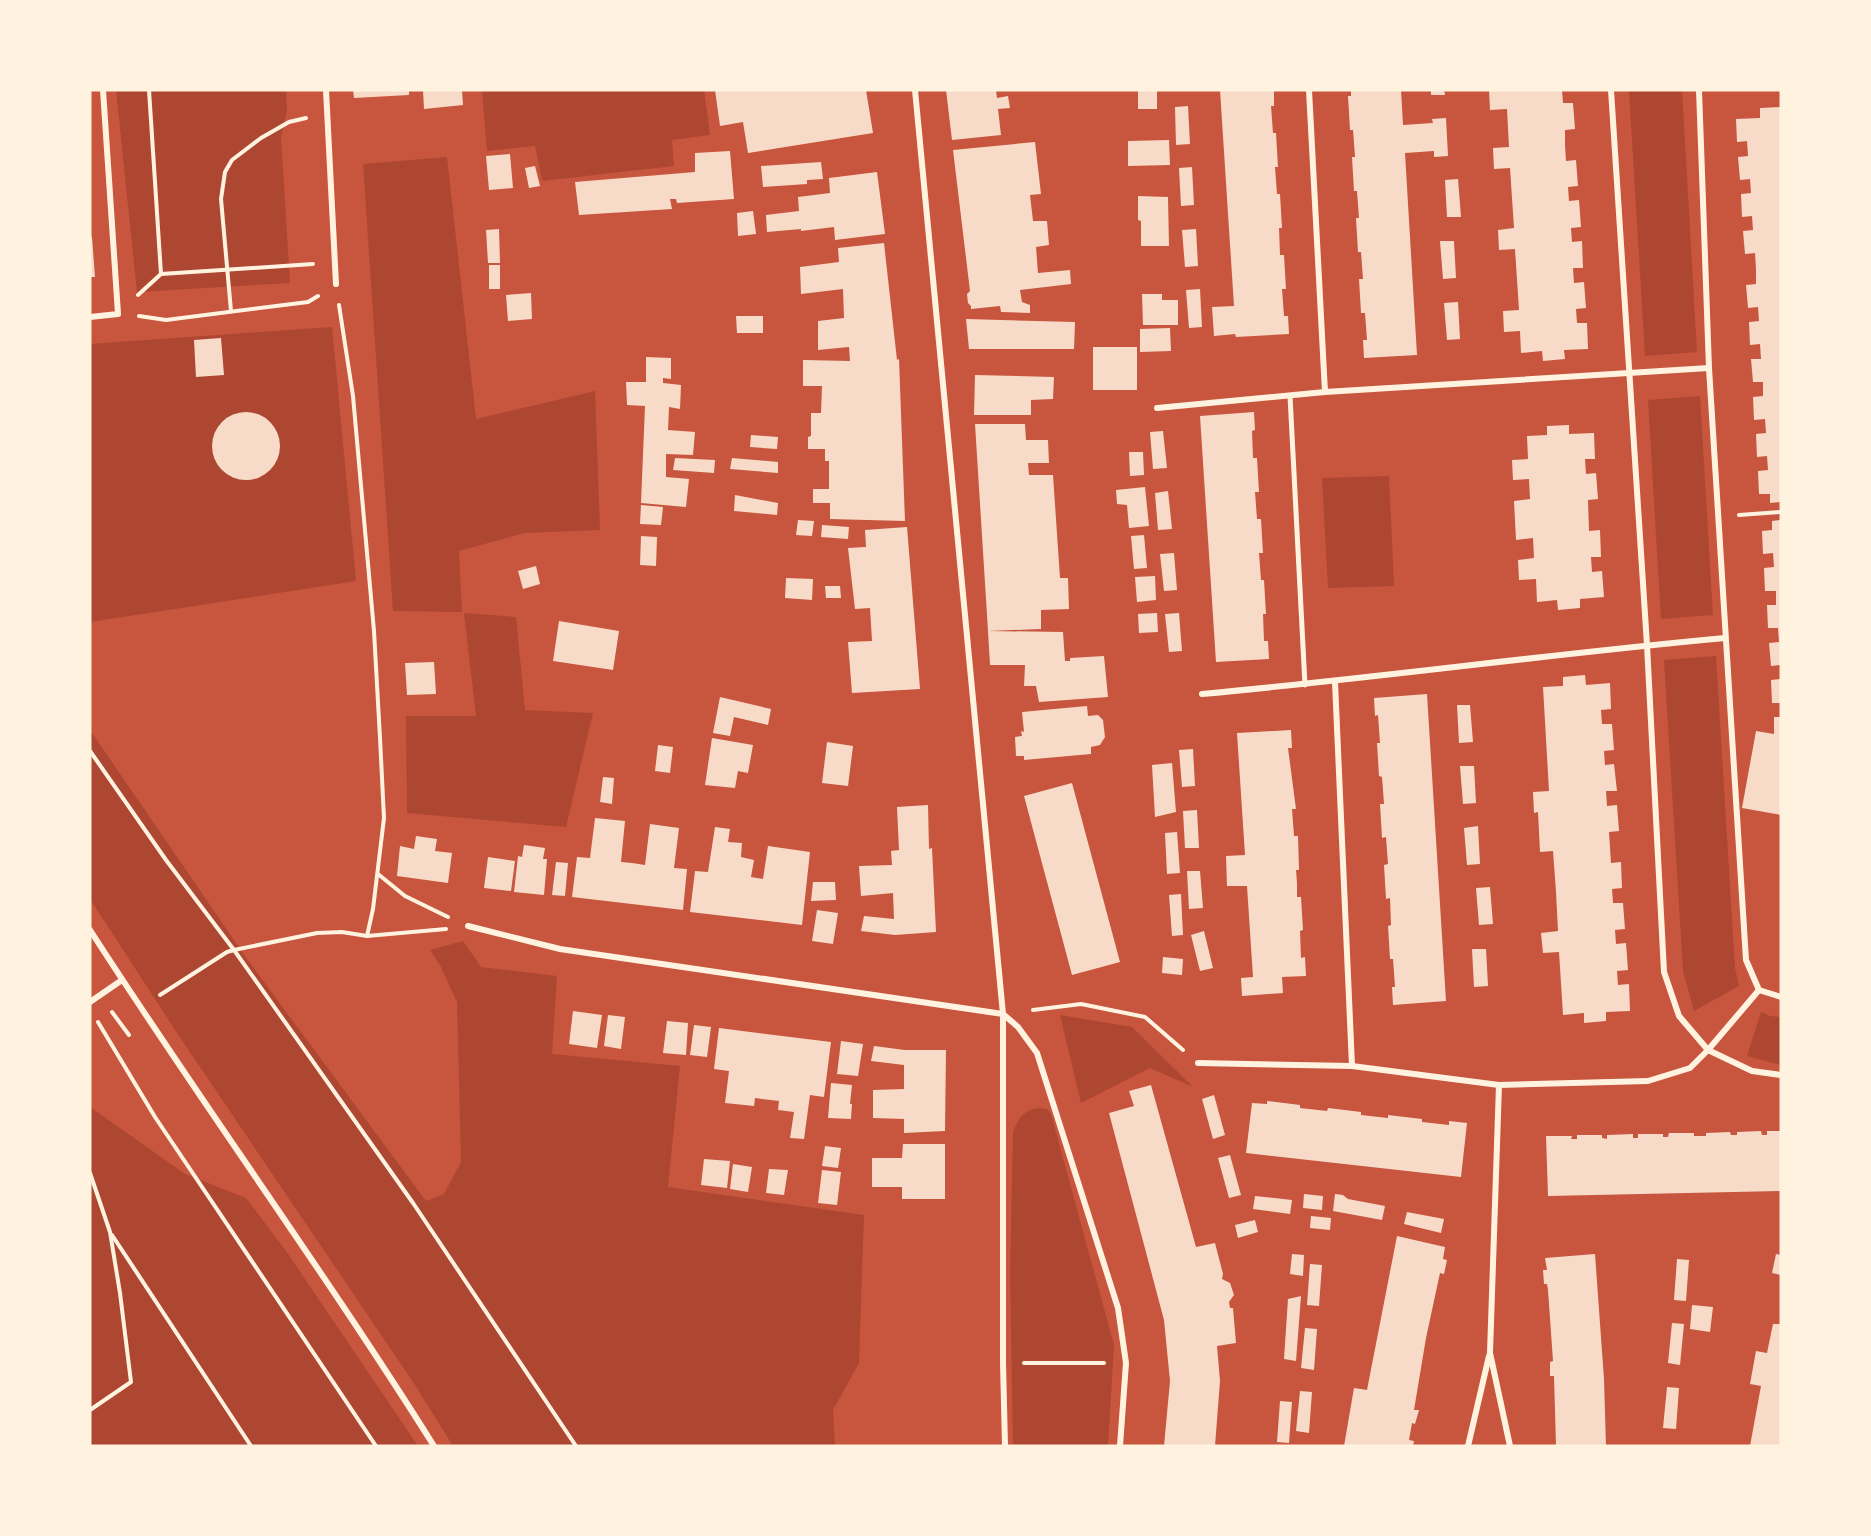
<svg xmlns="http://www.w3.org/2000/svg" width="1871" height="1536" font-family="Overpass,sans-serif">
  <rect width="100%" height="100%" fill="#c8553d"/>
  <g fill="#ae4732">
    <path d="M116 90H286L287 111 281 137 290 283 137 292Z"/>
    <path d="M482 90H704L710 135 672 140 674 166 542 181 535 146 487 151Z"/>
    <path d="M1629 90H1682L1697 352 1645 356Z"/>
    <path d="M447 157 476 419 595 391 600 530 524 533 459 551 462 612 393 611 363 164Z"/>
    <path d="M332 327 356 581 90 622V344Z"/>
    <path d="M1700 396 1713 615 1661 619 1648 400Z"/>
    <path d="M1389 476 1394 586 1328 588 1322 478Z"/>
    <path d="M464 613 516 617 525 710 593 713 566 827 407 813 406 716H476Z"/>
    <path d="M1716 656 1735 968 1739 986 1694 1011 1683 971 1664 660Z"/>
    <path d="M90 730 247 959 426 1201 444 1194 461 1162 457 1002 440 965 430 950 463 941 481 967 557 976 552 1054 680 1066 668 1187 864 1215 859 1363 833 1410 835 1446H453L415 1385 179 1036 90 899Z"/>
    <path d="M1761 1012 1770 1016 1781 1017V1065L1747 1056Z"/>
    <path d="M1060 1015 1132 1027 1193 1087 1150 1068 1081 1103Z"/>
    <path d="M90 1107 185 1174 246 1198 286 1251 418 1446H90Z"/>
    <path d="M1038 1108 1047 1109 1051 1114 1114 1345 1108 1446H1013L1010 1273 1013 1132C1019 1118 1022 1111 1038 1108Z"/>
  </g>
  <g fill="#f7dbc8">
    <path d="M353 90H409V95L354 98Z"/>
    <path d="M423 90H462L463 105 424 109Z"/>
    <path d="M715 90H866L873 133 748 153 743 122 720 126Z"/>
    <path d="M946 90H996L997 98 1008 96 1010 108 998 109 1001 135 952 140Z"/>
    <rect x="1138" y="90" width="19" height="19"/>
    <path d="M1220 90H1274V106H1271L1273 133H1276L1278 167H1275L1277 194H1280L1282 228H1279L1280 255H1284L1286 289H1282L1284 316H1288L1289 334 1236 337 1235 334 1214 336 1212 307 1234 306Z"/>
    <path d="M1351 90H1401L1403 125 1433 123 1432 119 1446 118 1448 156 1434 157V151L1405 153 1417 355 1364 358 1363 340H1367L1365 313H1361L1359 279H1363L1361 252H1358L1356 218H1359L1357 191H1354L1352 157H1355L1354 143 1353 130H1350L1348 96H1351Z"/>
    <path d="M1431 90H1444L1445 95H1431Z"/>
    <path d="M1489 90H1562L1563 103H1573L1575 129 1565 130V145L1566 161 1576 160 1578 186 1568 187 1569 201 1579 200 1581 227 1571 228 1572 242 1582 241 1583 268H1573L1574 283 1584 282 1586 308 1576 309 1577 323H1587L1588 349 1564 350 1565 359 1543 361 1542 351 1521 353 1520 331 1504 332 1503 311 1519 310 1515 249 1499 250 1498 230 1514 228 1510 168 1494 169 1493 148 1509 147 1507 109 1490 110Z"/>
    <path d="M1188 106 1190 144 1176 145 1175 107Z"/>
    <path d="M1781 107V502L1770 503V494H1759L1758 471 1768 470 1767 456 1757 457 1756 434 1766 433 1765 419 1754 420 1753 397 1763 396V382H1753L1751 359H1761L1760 344 1750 345 1749 322 1759 321 1758 307 1748 308 1746 285 1756 284V269L1755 253 1745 254 1743 231 1753 230 1752 216 1742 217 1741 194 1751 193 1750 179 1740 180 1738 157 1748 156 1747 141 1737 142 1736 119 1760 118V108Z"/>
    <path d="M1169 140 1170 165 1128 166V141Z"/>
    <path d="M1035 142 1041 194 1030 195 1033 221H1047L1049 245 1036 247 1038 273 1070 270 1071 284 1020 290 1022 302 1030 305V313L1001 312 1000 306 971 309V306L968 303 967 294 970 291 953 150Z"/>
    <path d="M730 151 734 199 677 203 676 199H670L672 209 579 215 575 182 695 172V153Z"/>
    <path d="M510 154 513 188 489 190 486 156Z"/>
    <path d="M821 162 823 179 807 180V184L763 187 761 166Z"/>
    <path d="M535 166 540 186 529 188 525 168Z"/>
    <path d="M1192 167 1194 205 1181 206 1179 168Z"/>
    <path d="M877 172 885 234 835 240 834 227 801 231V229L767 232 766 215 799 211 798 197 830 193 829 178Z"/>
    <path d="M1458 179 1461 217H1447L1445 180Z"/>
    <path d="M1138 196 1168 197 1169 246H1141V221L1138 220Z"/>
    <path d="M753 211 756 234 738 236 737 213Z"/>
    <path d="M499 229 500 263H488L486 230Z"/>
    <path d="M1196 229 1198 266 1185 267 1182 230Z"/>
    <path d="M90 237H92L95 277H90Z"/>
    <path d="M1440 241H1454L1456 278 1443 279Z"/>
    <path d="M884 243 897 360 899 359 905 521 830 519V503H813V489H829V461H825V449H808V437L811 436V413H821L822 386H803V360L850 361 849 347 818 350V321L844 318 843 289 801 294 800 267 839 262 838 248Z"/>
    <rect x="489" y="265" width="11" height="24"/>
    <path d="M1200 289 1202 327 1189 328 1186 290Z"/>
    <path d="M531 293 532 319 508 321 506 295Z"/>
    <path d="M1142 294H1162V300H1178V325H1143Z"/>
    <path d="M1458 302 1460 339 1447 340 1444 303Z"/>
    <path d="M736 316H763V333H737Z"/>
    <path d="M966 319 1075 322 1074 349H969Z"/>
    <path d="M1170 328 1171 351 1140 352V329Z"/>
    <path d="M221 338 224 375 196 377 194 340Z"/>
    <rect x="1093" y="347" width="44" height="43"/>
    <path d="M646 357 671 358V379L663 378V383L681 385 680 409 669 407 668 430 695 432 693 455 666 454V477L689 479 686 507 641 503 645 406 627 405 626 382H646Z"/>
    <path d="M975 375 1054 377 1053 399 1031 400V415H974Z"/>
    <path d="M1254 412 1255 430 1252 431 1253 458H1257L1259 492H1255L1257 519H1261L1263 553H1259L1261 580H1264L1266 614H1263L1264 641H1268L1269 659 1216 662 1200 416Z"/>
    <circle cx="246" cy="446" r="34"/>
    <path d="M975 424H1025L1026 440H1048L1049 463H1028L1029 475H1053L1060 578H1068L1069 609 1041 610V629L988 631Z"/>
    <path d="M1569 425V434L1594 433 1595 459H1585L1586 474 1596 473 1598 499 1588 500 1589 531 1600 530 1601 557H1591L1592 572 1602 571 1604 597 1580 599V608L1558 610 1557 600 1537 602 1536 579 1519 580 1518 560 1534 558 1533 538 1516 540 1514 501 1530 499 1529 479 1513 480 1512 460 1528 459 1527 436 1547 435V426Z"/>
    <path d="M1163 431 1167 468 1153 469 1150 432Z"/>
    <path d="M751 435 778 437 777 449 750 447Z"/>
    <path d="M1129 452H1143L1144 475 1130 476Z"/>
    <path d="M675 458 715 460 714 473 673 470Z"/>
    <path d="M732 458 778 462V473L730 469Z"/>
    <path d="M1145 487 1149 526 1129 528 1127 505 1117 504 1116 490Z"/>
    <path d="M1168 491 1172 529 1158 530 1155 493Z"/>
    <path d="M735 495 778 503 777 515 734 511Z"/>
    <path d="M641 505 663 507 661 525 640 524Z"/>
    <path d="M798 520 814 521 812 536 796 535Z"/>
    <path d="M1781 520V665L1771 666 1769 643 1779 642 1778 628H1768L1767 605H1776V591H1765L1764 568 1774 567 1773 553 1763 554 1762 531 1772 530V521Z"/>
    <path d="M822 525 849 527 848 539 821 537Z"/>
    <path d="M907 527 920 689 852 693 848 642 872 641 870 608 855 609 848 548 866 547 865 530Z"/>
    <path d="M1144 535 1147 568 1134 569 1131 536Z"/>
    <path d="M641 536 657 537 656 566 640 565Z"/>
    <path d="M1174 553 1177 590 1164 591 1160 554Z"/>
    <path d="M536 566 540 584 523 589 518 571Z"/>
    <path d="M1155 576 1156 600 1137 602 1135 577Z"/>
    <path d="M786 578 813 579 812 600 785 598Z"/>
    <path d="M825 586H840L841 598H826Z"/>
    <path d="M1157 613 1158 632 1139 633 1138 614Z"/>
    <path d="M1179 613 1182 651 1169 652 1165 614Z"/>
    <path d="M559 621 619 631 613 670 553 661Z"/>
    <path d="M988 631 1063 632 1065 661H1070V658L1104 656 1108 697 1039 702 1036 686H1024L1025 665H990Z"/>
    <path d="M434 662 436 694 407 695 405 663Z"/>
    <path d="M1585 675 1586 685 1610 683 1611 709 1601 710 1602 724H1612L1614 750 1604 751 1605 765 1614 764 1617 791H1606L1607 806 1617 805 1619 831 1609 832 1611 863 1621 862 1622 888 1612 889 1613 903H1623L1625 929 1615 930 1616 944 1626 943 1628 970 1617 971 1618 985 1629 984 1630 1011 1606 1012V1021L1584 1023V1013L1563 1015 1559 952 1543 953 1541 933 1558 931 1556 892 1553 851 1540 852 1538 812 1534 813 1533 792 1549 791 1543 687 1563 686V677Z"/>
    <path d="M1781 679V703H1772L1771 680Z"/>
    <path d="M1427 694 1446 1001 1393 1005 1392 987H1395L1393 959H1390L1388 926 1391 925 1390 898 1386 899 1384 865 1388 864 1386 837 1382 838 1380 804H1384L1382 777 1379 776 1377 743H1380L1378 715 1375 716 1374 698Z"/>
    <path d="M720 697 771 709 768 725 734 717 730 736 713 733Z"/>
    <path d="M1457 705H1470L1473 742 1459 743Z"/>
    <path d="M1087 706 1088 716 1098 715 1103 720 1105 737 1100 745 1091 747V754L1024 760V756H1016L1015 737 1022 736 1021 731 1024 732 1022 712Z"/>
    <path d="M1774 717H1781V815L1742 808 1756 731 1774 734Z"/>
    <path d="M1291 730 1292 748H1288L1296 809H1292L1294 836H1298L1299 870H1296L1297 883V897H1301L1303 930 1300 931 1301 958 1305 957 1306 976 1282 977 1283 993 1242 996 1241 978 1253 977 1247 886H1227L1226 856 1245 855 1237 733Z"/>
    <path d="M712 738 753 745 748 773 738 771 735 788 705 785Z"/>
    <path d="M827 742 853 746 848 786 822 783Z"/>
    <path d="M658 745 673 747 670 773 655 771Z"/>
    <path d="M1193 749 1195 786 1182 787 1179 750Z"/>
    <path d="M1172 763 1176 812 1155 817 1152 765Z"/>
    <path d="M1460 766H1474L1476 803 1463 804Z"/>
    <path d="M603 777 614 778 612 804 600 802Z"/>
    <path d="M1072 783 1120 962 1072 975 1024 796Z"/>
    <path d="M928 805 929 849 932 848 936 932 895 935 861 931 864 916 894 919 893 893 861 896 859 866 892 865 891 851 899 850 897 807Z"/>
    <path d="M1197 810 1199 848H1185L1183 811Z"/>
    <path d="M595 818 625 821 621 862 632 863 645 865 650 824 679 828 674 868 687 869 683 910 572 897 577 857 590 858Z"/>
    <path d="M1478 826 1480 864 1467 865 1464 828Z"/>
    <path d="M715 827 730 829 728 842 742 843 741 857 754 860 751 877 763 879 768 846 810 852 802 925 690 912 695 871 708 872Z"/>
    <path d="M1177 832 1180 873 1167 874 1165 833Z"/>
    <path d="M416 836 437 839 435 851 452 853 448 883 397 876 400 846 414 849Z"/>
    <path d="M524 845 545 848 543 859H547L544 895 514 892 518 856 522 857Z"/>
    <path d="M488 857 515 861 511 891 484 888Z"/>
    <path d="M556 862 568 863 565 896 552 895Z"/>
    <path d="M1187 871H1200L1203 908 1189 909Z"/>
    <path d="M813 882H835L836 900 811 901Z"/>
    <path d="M1490 887 1493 924 1479 925 1476 888Z"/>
    <path d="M1181 894 1183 935 1172 936 1169 895Z"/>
    <path d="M817 910 838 913 833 944 812 941Z"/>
    <path d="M1204 931 1213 968 1200 971 1191 935Z"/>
    <path d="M1472 949H1486L1488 986 1474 987Z"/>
    <path d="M1163 957 1183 959 1182 975 1162 973Z"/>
    <path d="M573 1011 602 1015 597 1048 569 1044Z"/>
    <path d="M608 1015 625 1017 621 1049 604 1046Z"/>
    <path d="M667 1021 688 1023 686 1055 663 1053Z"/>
    <path d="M694 1025 711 1027 707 1057 690 1055Z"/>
    <path d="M719 1028 831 1042 824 1097 810 1095 804 1139 790 1138 794 1112 778 1110 779 1101 755 1098 754 1106 725 1103 729 1071 714 1069Z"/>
    <path d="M841 1041 863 1044 858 1076 837 1074Z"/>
    <path d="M874 1046 905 1050H946L945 1131 904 1133V1119L873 1118V1090L904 1089V1065L871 1061Z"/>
    <path d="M831 1083 852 1085 850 1104H852L851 1119 828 1118Z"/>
    <path d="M1151 1085 1196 1247 1215 1243 1223 1274 1222 1279 1230 1283 1234 1295 1229 1302 1230 1308H1233L1236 1343 1217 1346 1220 1381 1215 1446H1164L1170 1381 1164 1320 1109 1113 1134 1106 1129 1091Z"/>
    <path d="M1214 1095 1225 1135 1213 1139 1202 1099Z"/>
    <path d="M1267 1101 1300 1105V1108L1327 1111 1328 1108 1361 1112V1115L1388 1118V1115L1422 1119V1122L1449 1125V1121L1467 1123 1461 1177 1246 1153 1252 1103 1267 1104Z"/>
    <path d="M1761 1131 1762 1135H1767V1131H1781V1191L1548 1196 1546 1136H1572L1571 1139H1577V1135H1602V1138L1607 1139V1135L1633 1134V1138H1638V1134H1663V1137H1668L1669 1133H1694V1136H1706V1133L1730 1132 1731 1135H1737V1132Z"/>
    <path d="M903 1144H945V1199H902V1187H872V1158H902Z"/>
    <path d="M825 1146 841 1148 838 1168 822 1166Z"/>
    <path d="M1230 1155 1241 1195 1229 1198 1218 1158Z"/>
    <path d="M704 1159 730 1161 727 1188 701 1185Z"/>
    <path d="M733 1164 752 1167 748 1192 730 1189Z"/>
    <path d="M769 1169 788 1170 784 1195 766 1193Z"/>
    <path d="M822 1170 841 1172 837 1205 818 1203Z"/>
    <path d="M1304 1194 1323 1196 1322 1210 1303 1208Z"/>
    <path d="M1335 1194 1343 1195 1348 1199 1385 1206 1382 1220 1333 1211Z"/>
    <path d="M1255 1196 1292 1200 1290 1214 1253 1209Z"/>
    <path d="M1407 1212 1444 1219 1441 1233 1404 1224Z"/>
    <path d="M1311 1216 1331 1218 1330 1230 1310 1228Z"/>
    <path d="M1255 1220 1258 1232 1238 1238 1235 1225Z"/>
    <path d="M1397 1236 1445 1247 1443 1259 1447 1260 1444 1274 1440 1273 1426 1338 1414 1410H1419L1415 1424 1412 1423 1409 1440 1414 1441 1413 1446H1344L1354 1388 1367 1390Z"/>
    <path d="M1292 1254 1304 1255 1303 1276 1290 1274Z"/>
    <path d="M1595 1254 1604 1379 1606 1446H1556L1554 1376H1550V1362L1553 1361 1548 1290 1547 1284H1544L1543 1270H1547L1545 1258Z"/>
    <path d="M1776 1254 1781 1255V1275L1772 1273Z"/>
    <path d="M1677 1259 1689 1260 1686 1301 1674 1300Z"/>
    <path d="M1310 1264 1322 1265 1319 1306 1307 1305Z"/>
    <path d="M1301 1296 1296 1361 1284 1359 1288 1299Z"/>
    <path d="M1692 1305 1713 1307 1710 1332 1690 1329Z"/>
    <path d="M1672 1323 1684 1324 1680 1365 1668 1363Z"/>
    <path d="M1773 1324H1781V1446H1750L1761 1386 1750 1384 1756 1351 1767 1353Z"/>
    <path d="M1305 1328 1317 1329 1314 1370 1301 1368Z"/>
    <path d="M1667 1387 1679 1388 1676 1429 1663 1428Z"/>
    <path d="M1300 1391 1312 1392 1309 1433 1296 1431Z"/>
    <path d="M1280 1401 1292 1402 1289 1443 1277 1442Z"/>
  </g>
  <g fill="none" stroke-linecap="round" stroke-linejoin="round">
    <g stroke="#fff3e0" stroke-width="4">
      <path d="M161 274 313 264"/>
      <path d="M138 295 161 274 149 90"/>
      <path d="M339 305 353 396 374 631 380 738 384 818 373 909 367 936"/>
      <path d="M231 311 221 199 225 172 232 160 261 138 289 122 306 118"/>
      <path d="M139 316 166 320 308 302 318 296"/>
      <path d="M1739 515 1781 512"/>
      <path d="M90 751 166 860 234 950 413 1203 576 1446"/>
      <path d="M378 874 405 896 448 917"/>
      <path d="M160 995 227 952 234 950 317 933 342 932 367 936 446 929"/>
      <path d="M1033 1010 1081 1004 1145 1017 1183 1050"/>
      <path d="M112 1012 129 1035"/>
      <path d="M98 1022 155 1117 376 1446"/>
      <path d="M90 1173 110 1232 120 1293 131 1382 90 1410"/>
      <path d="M112 1235 251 1446"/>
      <path d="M1024 1363H1104"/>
    </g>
    <path stroke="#fff3e0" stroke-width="5" d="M1290 396 1305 685"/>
    <g stroke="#fff3e0" stroke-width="6">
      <path d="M326 90 336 284"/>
      <path d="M915 90 1003 1014V1363L1005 1446"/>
      <path d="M1309 90 1325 392 1709 368"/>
      <path d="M1611 90 1647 645 1664 972 1679 1016 1708 1050 1752 1071 1781 1075"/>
      <path d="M1699 90 1709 368 1746 960 1759 990 1781 997"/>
      <path d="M90 317 118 314 103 90"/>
      <path d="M1157 408 1325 392"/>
      <path d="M1335 682 1352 1066"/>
      <path d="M1202 694C1377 678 1550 654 1725 638"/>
      <path d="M468 926 560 949 1003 1014"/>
      <path d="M90 930C202 1104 324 1271 434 1446"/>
      <path d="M90 1002 122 980"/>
      <path d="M1003 1014 1018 1027 1037 1053 1118 1308 1126 1363 1120 1446"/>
      <path d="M1198 1063 1352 1066 1499 1085 1648 1081 1690 1068 1708 1050 1759 990"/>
      <path d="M1499 1085 1490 1353 1510 1446"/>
      <path d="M1468 1446 1489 1356"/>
    </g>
  </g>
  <rect width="1871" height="1536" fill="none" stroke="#fff3e0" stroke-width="183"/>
</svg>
